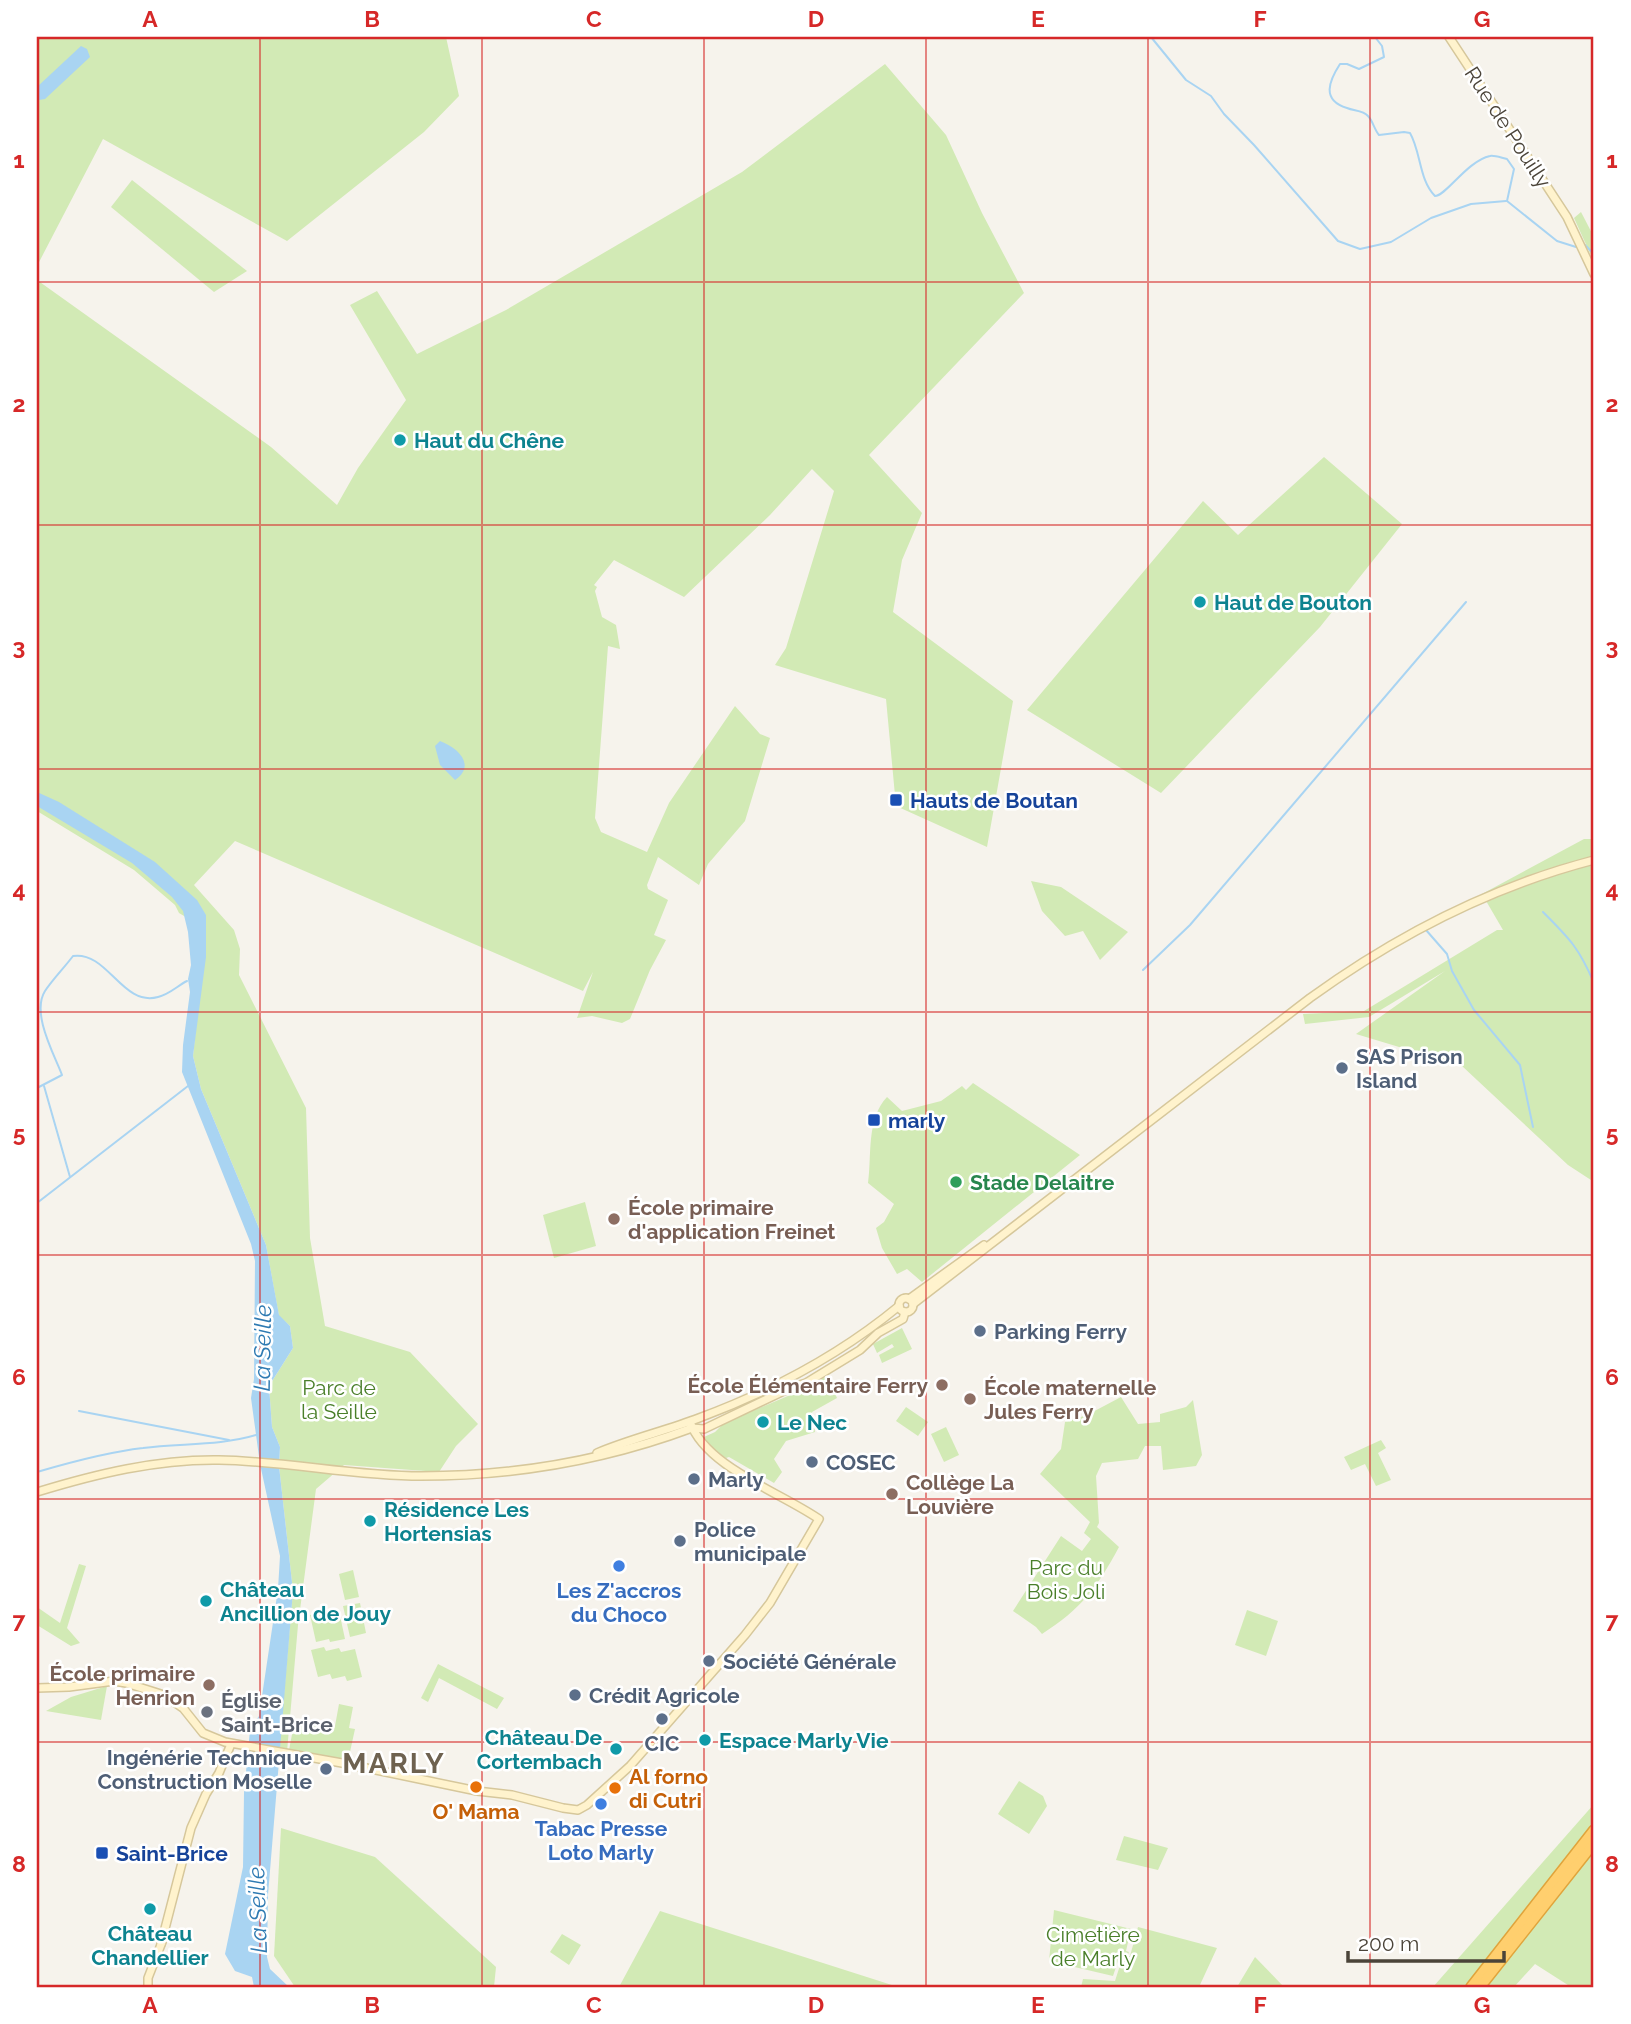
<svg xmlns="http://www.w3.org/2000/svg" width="1631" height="2024" font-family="Raleway,sans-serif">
  <rect width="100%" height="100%" fill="#f6f3ec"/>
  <g fill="#d2eab5">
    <path d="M37 37H446L459 96 424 132 287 241 103 139 37 266Z"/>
    <path d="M885 64 946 135 982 213 1024 293 869 455 922 513 902 560 893 612 1013 701 987 847 896 806 886 699 775 665 786 648 834 491 812 469 770 515 684 597 614 560 594 585 597 587 595 591 602 617 616 625 620 649 608 646 595 818 601 832 647 852 669 803 735 706 760 734 770 738 745 821 708 864 699 885 658 857 647 885 648 889 668 900 654 935 666 940 650 970 630 1019 622 1023 592 1016 577 1018 593 972 583 991 235 841 194 885 234 930 240 949 239 975 306 1108 310 1238 325 1326 410 1352 478 1424 456 1446 439 1472 344 1465 316 1489 298 1625 287 1752 279 1751 293 1591 279 1466 280 1447 272 1427 269 1386 293 1348 290 1326 279 1316 266 1245 201 1089 193 1056 206 929 179 913 175 905 134 870 37 811V280L271 447 337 505 358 468 406 400 350 305 377 291 417 354 506 310 742 172Z"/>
    <path d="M132 180 247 271 214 292 111 207Z"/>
    <path d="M1581 212 1594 237V262L1574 218Z"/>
    <path d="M1324 457 1402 524 1320 627 1161 793 1027 710 1203 501 1238 535Z"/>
    <path d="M1584 839H1594V1182L1568 1165 1462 1066 1356 1034 1445 971 1369 1017 1305 1024 1303 1014 1364 1011 1497 930H1503L1482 894Z"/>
    <path d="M1031 881 1061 887 1128 932 1100 960 1083 931 1065 936 1042 911Z"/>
    <path d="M973 1083 1080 1155 922 1282 907 1269 897 1274 882 1248 876 1228 884 1222 894 1204 868 1183C872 1156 866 1119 887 1097L902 1111 941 1101 962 1086 966 1090Z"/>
    <path d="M585 1202 596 1246 554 1258 543 1215Z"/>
    <path d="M902 1328 912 1349 882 1363 879 1355 894 1347 892 1344 877 1353 873 1344Z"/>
    <path d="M827 1376 837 1398 812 1412 815 1432 786 1441 774 1459 782 1472 774 1483 729 1457 726 1458 715 1451 704 1437 715 1432 724 1423 802 1390Z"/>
    <path d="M1121 1397 1138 1424 1160 1422V1414L1186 1407 1193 1400 1202 1455 1196 1466 1163 1470 1161 1446H1145L1138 1459 1102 1463 1096 1476 1099 1523 1097 1527 1119 1547C1097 1588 1081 1609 1042 1634L1036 1627 1013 1611 1061 1536 1082 1551 1091 1539 1084 1533 1090 1522 1040 1474 1061 1449 1065 1422 1087 1415Z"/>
    <path d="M906 1407 928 1422 918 1436 896 1421Z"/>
    <path d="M946 1427 959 1455 944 1462 931 1434Z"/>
    <path d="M1381 1440 1386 1448 1378 1453 1391 1480 1376 1486 1365 1464 1351 1470 1344 1457Z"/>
    <path d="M79 1564 86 1566 67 1628 80 1643 71 1646 37 1625V1607L60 1623Z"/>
    <path d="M353 1570 359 1597 345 1600 339 1574Z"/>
    <path d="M360 1603 366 1633 350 1637 343 1606Z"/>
    <path d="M1247 1610 1278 1621 1266 1656 1235 1645Z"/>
    <path d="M339 1611 345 1639 330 1642 329 1639 316 1642 310 1615Z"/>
    <path d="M324 1647 326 1651 339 1648 341 1652 355 1649 362 1677 347 1681 345 1676 332 1679 330 1674 318 1677 311 1650Z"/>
    <path d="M438 1664 504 1698 497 1709 439 1678 428 1702 421 1698Z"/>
    <path d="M107 1686 101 1720 46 1711 71 1697Z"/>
    <path d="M339 1704 353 1707 349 1728 355 1729 348 1761 289 1750 295 1719 335 1726Z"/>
    <path d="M1019 1781 1043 1796 1047 1806 1029 1834 998 1814Z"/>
    <path d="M1594 1804V1987H1571L1535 1964 1514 1987H1433Z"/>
    <path d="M281 1828 375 1857 496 1967 494 1987H295L274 1956Z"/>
    <path d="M1124 1836 1168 1848 1158 1870 1116 1860Z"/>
    <path d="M1054 1910 1131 1929 1126 1951 1129 1952 1127 1956H1130L1138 1927 1217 1948 1199 1987H1081L1083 1979 1115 1981 1123 1956 1120 1955 1113 1976 1049 1961Z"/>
    <path d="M660 1911 895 1986 902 1987H619Z"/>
    <path d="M562 1934 581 1945 569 1965 550 1952Z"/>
    <path d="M1255 1957 1284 1987H1237Z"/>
  </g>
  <g fill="#a9d4f2">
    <path d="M81 46 87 49 90 57 45 99 39 100 37 87Z"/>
    <path d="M440 741C459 748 476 766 455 780L440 765 435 746Z"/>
    <path d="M37 792 59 802 155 862 197 900 206 915V957L193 1056 201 1089 266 1245 279 1315 290 1326 293 1348 269 1386 272 1427 280 1447 279 1466 293 1591 268 1895 267 1957 270 1969 289 1987H254L252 1977 235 1971 225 1954 243 1867 244 1793 250 1730 259 1716 278 1589 280 1556 260 1464 251 1398 254 1379 255 1261 251 1244 182 1072 183 1045 190 992 188 979 191 965 188 932 183 911 172 897 132 863 37 806Z"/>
  </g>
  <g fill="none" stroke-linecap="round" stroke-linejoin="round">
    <g stroke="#a9d4f2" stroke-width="2">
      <path d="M1151 37 1186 80 1211 96 1224 114 1254 145 1338 241 1360 249 1391 242 1431 218 1471 204 1506 201"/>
      <path d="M1375 37 1382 46 1384 57 1359 69 1347 64H1340C1329 81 1321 100 1347 108 1354 111 1363 110 1368 116 1373 121 1374 129 1379 135L1404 132 1410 133C1421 152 1419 180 1435 196 1446 196 1467 161 1490 156 1494 155 1502 158 1507 159L1514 169 1507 201 1557 241 1576 247"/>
      <path d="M1585 245 1594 254"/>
      <path d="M1543 912C1570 939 1579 948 1594 983"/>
      <path d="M1426 930 1447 954 1452 971 1474 1010 1520 1065 1533 1127"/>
      <path d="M1143 970 1190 925 1466 602"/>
      <path d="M44 1086 70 1177"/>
      <path d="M37 1088 62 1075C54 1054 31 1013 45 991 53 979 64 968 73 956 108 951 122 1007 158 997 170 994 177 986 187 981"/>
      <path d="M37 1203 188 1086"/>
      <path d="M79 1411 229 1440"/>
      <path d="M37 1472C71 1462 107 1452 143 1448 180 1443 220 1446 256 1435"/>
    </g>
    <defs>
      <g id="secondary">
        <path d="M1449 37 1567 217 1594 274"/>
        <circle cx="906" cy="1305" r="7"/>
        <path d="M909 1299 984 1245"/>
        <path d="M913 1304 1310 998C1397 935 1490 887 1594 860"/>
        <path d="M597 1453C630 1439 665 1431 699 1418 769 1392 841 1354 899 1306"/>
        <path d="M37 1492C96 1474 157 1459 219 1460 287 1461 353 1476 421 1476 512 1476 606 1460 692 1428L704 1429 790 1388 806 1383 860 1350 878 1333 903 1319 905 1312"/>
        <path d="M37 1688 69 1687 114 1681 126 1683 164 1695 183 1708 203 1733 225 1742 342 1763 477 1791 512 1795 563 1808 578 1810 587 1805 630 1766 745 1635 770 1603 819 1519C780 1492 706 1467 690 1422"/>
        <path d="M161 1944 191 1828 206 1794 219 1773 231 1744"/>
        <path d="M148 1987V1978L162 1942"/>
      </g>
      <g id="highway">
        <path d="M1471 1987 1594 1830"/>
        <path d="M1480 1987 1594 1843"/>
      </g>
    </defs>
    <use href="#secondary" stroke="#d6c79b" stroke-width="10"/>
    <use href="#highway" stroke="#e0a43c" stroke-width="12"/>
    <use href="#secondary" stroke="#fff3cd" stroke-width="7"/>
    <use href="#highway" stroke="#ffcf6e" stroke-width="9"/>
  </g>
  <path fill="none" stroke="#d62828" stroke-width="2" stroke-opacity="0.55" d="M260 37V1987M482 37V1987M704 37V1987M926 37V1987M1148 37V1987M1370 37V1987M37 282H1594M37 525H1594M37 769H1594M37 1012H1594M37 1255H1594M37 1499H1594M37 1742H1594"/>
  <g fill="#0f9aa8" stroke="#fff" stroke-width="2.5">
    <circle cx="400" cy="440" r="7"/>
    <circle cx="1200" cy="602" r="7"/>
    <circle cx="763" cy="1422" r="7"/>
    <circle cx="370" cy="1521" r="7"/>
    <circle cx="206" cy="1601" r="7"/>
    <circle cx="705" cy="1740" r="7"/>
    <circle cx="616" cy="1749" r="7"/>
    <circle cx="150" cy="1909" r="7"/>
  </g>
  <g fill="#1a4fb4" stroke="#fff" stroke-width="2.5">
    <rect x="889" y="793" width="14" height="14" rx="3.5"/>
    <rect x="867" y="1113" width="14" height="14" rx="3.5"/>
    <rect x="95" y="1846" width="14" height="14" rx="3.5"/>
  </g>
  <g fill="#5c6f8a" stroke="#fff" stroke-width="2.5">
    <circle cx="1342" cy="1068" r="7"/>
    <circle cx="980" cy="1331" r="7"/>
    <circle cx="812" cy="1462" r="7"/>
    <circle cx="694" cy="1479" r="7"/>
    <circle cx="680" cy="1541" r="7"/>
    <circle cx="709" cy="1661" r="7"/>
    <circle cx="575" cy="1695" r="7"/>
    <circle cx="662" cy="1719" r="7"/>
    <circle cx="326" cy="1769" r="7"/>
  </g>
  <circle fill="#2e9e5b" stroke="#fff" stroke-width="2.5" cx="956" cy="1182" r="7"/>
  <g fill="#8d6e63" stroke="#fff" stroke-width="2.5">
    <circle cx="614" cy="1219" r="7"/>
    <circle cx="942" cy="1385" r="7"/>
    <circle cx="970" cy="1399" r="7"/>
    <circle cx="892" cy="1494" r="7"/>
    <circle cx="209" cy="1685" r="7"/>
  </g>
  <g fill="#3f7fe0" stroke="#fff" stroke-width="2.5">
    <circle cx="619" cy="1566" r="7"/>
    <circle cx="601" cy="1804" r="7"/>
  </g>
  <circle fill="#6b7280" stroke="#fff" stroke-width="2.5" cx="207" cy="1712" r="7"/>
  <g fill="#e8710a" stroke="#fff" stroke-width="2.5">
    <circle cx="476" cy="1787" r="7"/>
    <circle cx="615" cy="1788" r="7"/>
  </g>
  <g text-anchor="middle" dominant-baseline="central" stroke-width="5" stroke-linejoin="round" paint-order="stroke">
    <g font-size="21" fill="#4b4439" stroke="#fff">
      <text transform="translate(1508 127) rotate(57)">Rue de Pouilly</text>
    </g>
    <g font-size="21" font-weight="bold" fill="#0d838f" stroke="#fff" text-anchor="start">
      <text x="414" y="440">Haut du Chêne</text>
      <text x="1214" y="602">Haut de Bouton</text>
      <text x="777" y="1422">Le Nec</text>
      <text x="384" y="1509">Résidence Les<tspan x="384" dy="24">Hortensias</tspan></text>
      <text x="220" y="1589">Château<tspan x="220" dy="24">Ancillion de Jouy</tspan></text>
      <text x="602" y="1737" text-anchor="end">Château De<tspan x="602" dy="24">Cortembach</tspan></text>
      <text x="719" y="1740">Espace Marly Vie</text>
      <text x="150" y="1933" text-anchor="middle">Château<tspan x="150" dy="24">Chandellier</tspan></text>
    </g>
    <g font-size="21" font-weight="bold" fill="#164399" stroke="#fff" text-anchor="start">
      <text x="910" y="800">Hauts de Boutan</text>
      <text x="888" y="1120">marly</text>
      <text x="116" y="1853">Saint-Brice</text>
    </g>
    <g font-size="21" font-weight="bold" fill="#4e5e75" stroke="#fff" text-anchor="start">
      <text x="1356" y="1056">SAS Prison<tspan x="1356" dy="24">Island</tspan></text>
      <text x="994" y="1331">Parking Ferry</text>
      <text x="826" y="1462">COSEC</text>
      <text x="708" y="1479">Marly</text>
      <text x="694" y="1529">Police<tspan x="694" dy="24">municipale</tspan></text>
      <text x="723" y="1661">Société Générale</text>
      <text x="589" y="1695">Crédit Agricole</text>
      <text x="662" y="1743" text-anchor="middle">CIC</text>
      <text x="312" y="1757" text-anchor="end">Ingénérie Technique<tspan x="312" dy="24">Construction Moselle</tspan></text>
    </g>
    <g font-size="21" font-weight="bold" fill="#27864d" stroke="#fff" text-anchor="start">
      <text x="970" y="1182">Stade Delaitre</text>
    </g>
    <g font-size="21" font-weight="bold" fill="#785e54" stroke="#fff" text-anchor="start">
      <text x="628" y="1207">École primaire<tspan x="628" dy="24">d'application Freinet</tspan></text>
      <text x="928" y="1385" text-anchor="end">École Élémentaire Ferry</text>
      <text x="984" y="1387">École maternelle<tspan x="984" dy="24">Jules Ferry</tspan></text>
      <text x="906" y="1482">Collège La<tspan x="906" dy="24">Louvière</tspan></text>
      <text x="195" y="1673" text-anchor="end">École primaire<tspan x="195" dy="24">Henrion</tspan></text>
    </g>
    <g font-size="21" fill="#4a7f2a" stroke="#fff">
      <text x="339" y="1387">Parc de<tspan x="339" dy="24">la Seille</tspan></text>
      <text x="1066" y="1567">Parc du<tspan x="1066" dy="24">Bois Joli</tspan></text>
      <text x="1093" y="1934">Cimetière<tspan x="1093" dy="24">de Marly</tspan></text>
    </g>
    <g font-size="21" font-weight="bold" fill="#366cbe" stroke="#fff">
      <text x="619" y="1590">Les Z'accros<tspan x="619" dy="24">du Choco</tspan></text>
      <text x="601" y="1828">Tabac Presse<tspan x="601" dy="24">Loto Marly</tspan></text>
    </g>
    <g font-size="21" font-weight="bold" fill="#5b616d" stroke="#fff" text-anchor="start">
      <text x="221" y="1700">Église<tspan x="221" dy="24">Saint-Brice</tspan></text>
    </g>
    <g font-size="21" font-weight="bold" fill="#c56008" stroke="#fff" text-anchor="start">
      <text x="629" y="1776">Al forno<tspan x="629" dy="24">di Cutri</tspan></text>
      <text x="476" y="1811" text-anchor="middle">O' Mama</text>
    </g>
    <g font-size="23" font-style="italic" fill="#2e7ab2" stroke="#fff">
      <text transform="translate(262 1348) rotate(-89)">La Seille</text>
      <text transform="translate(257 1910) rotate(-92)">La Seille</text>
    </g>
    <g font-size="28" font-weight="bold" letter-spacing="2" fill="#6e6250" stroke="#fff">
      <text x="394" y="1763">MARLY</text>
    </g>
  </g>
  <rect width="1631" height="2024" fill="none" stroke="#ffffff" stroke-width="77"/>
  <path d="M1348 1951v10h156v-10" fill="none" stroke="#4b4439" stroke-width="3.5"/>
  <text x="1358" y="1951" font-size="21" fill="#4b4439" stroke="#ffffff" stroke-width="5" paint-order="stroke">200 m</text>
  <rect x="38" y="38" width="1554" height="1948" fill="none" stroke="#d62828" stroke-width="2.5"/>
  <g font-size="23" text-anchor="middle" font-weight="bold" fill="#d62828">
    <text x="150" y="27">A</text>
    <text x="372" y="27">B</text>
    <text x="594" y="27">C</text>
    <text x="816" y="27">D</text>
    <text x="1038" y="27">E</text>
    <text x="1260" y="27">F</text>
    <text x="1482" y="27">G</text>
    <text x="19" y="168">1</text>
    <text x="1612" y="168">1</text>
    <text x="19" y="412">2</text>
    <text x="1612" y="412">2</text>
    <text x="19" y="655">3</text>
    <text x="1612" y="655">3</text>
    <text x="19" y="898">4</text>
    <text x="1612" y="898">4</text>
    <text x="19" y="1142">5</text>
    <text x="1612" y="1142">5</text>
    <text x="19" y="1385">6</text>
    <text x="1612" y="1385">6</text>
    <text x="19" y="1628">7</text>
    <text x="1612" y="1628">7</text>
    <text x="19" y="1872">8</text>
    <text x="1612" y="1872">8</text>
    <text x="150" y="2013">A</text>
    <text x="372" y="2013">B</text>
    <text x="594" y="2013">C</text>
    <text x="816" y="2013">D</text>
    <text x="1038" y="2013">E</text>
    <text x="1260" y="2013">F</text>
    <text x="1482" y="2013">G</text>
  </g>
</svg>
